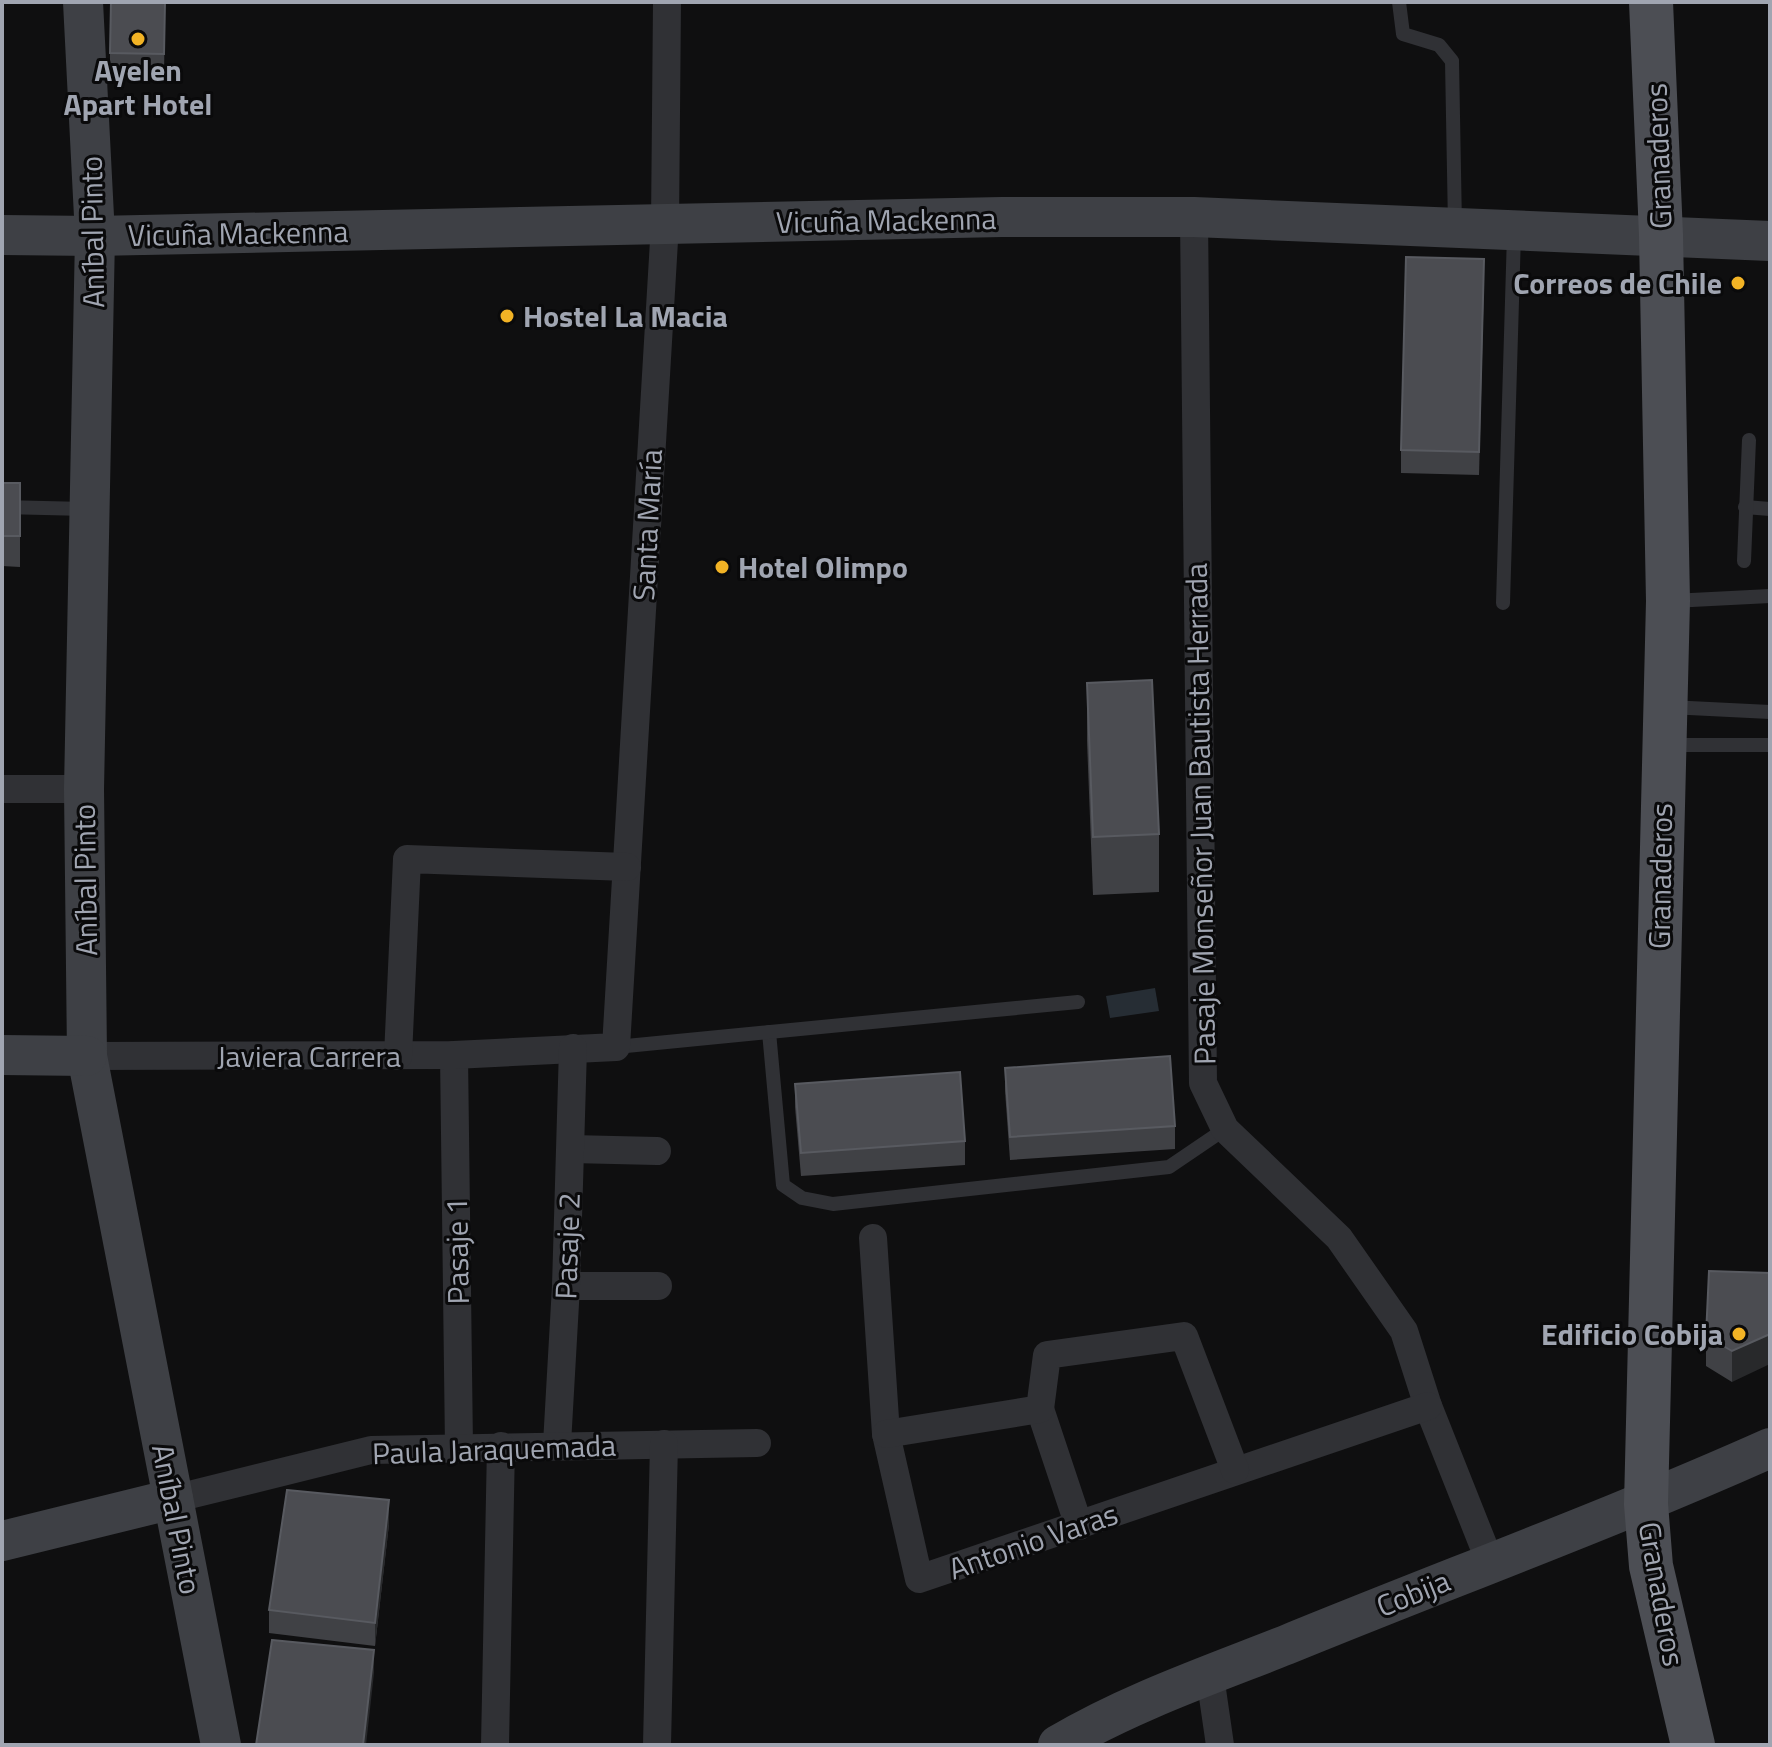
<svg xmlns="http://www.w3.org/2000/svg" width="1772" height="1747" font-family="'Titillium Web',sans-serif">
  <rect width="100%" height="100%" fill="#0f0f10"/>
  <path fill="#262d34" d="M1155 988 1159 1011 1110 1018 1106 996Z"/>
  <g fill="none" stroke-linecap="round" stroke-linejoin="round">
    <g stroke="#303135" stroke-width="14">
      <path d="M1399 2 1403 34 1439 45 1452 61 1455 226"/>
      <path d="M2 507 86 509"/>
      <path d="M1745 507 1770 509"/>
      <path d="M1744 561 1749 440"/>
      <path d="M1672 601 1770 596"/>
      <path d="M1503 603 1514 234"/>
      <path d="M1669 707 1770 712"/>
      <path d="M1670 745H1770"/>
      <path d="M769 1032 783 1185 802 1198 833 1204 1169 1167 1225 1129"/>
      <path d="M616 1047 1078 1002"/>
    </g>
    <g stroke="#303135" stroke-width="28">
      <path d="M1194 217 1203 1083 1225 1129 1339 1238 1404 1331 1428 1406 1490 1562"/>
      <path d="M2 789H84"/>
      <path d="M454 1055 459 1447"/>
      <path d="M87 1056 454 1055 616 1047 665 224 667 2"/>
      <path d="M398 1056 407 859 627 867"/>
      <path d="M571 1149 657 1151"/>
      <path d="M873 1238 886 1434 919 1579 1428 1406"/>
      <path d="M566 1286H658"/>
      <path d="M1040 1409 1079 1526"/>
      <path d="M886 1434 1040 1409 1047 1355 1184 1336 1235 1470"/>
      <path d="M557 1444 566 1286 573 1048"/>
      <path d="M173 1499 371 1450 757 1443"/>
      <path d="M1210 1676 1220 1745"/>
      <path d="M495 1745 501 1446"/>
      <path d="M657 1745 664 1444"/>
    </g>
    <g stroke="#3e4045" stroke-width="40">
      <path d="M83 2 95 236 84 789 87 1056 221 1745"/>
      <path d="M2 235 95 236 1002 217H1194L1770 241"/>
      <path d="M2 1055 87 1056"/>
      <path d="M2 1541 173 1499"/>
      <path d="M1058 1745C1129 1703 1210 1675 1286 1645 1447 1579 1611 1519 1770 1448"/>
    </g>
    <path stroke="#4c4e54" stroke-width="44" d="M1651 2 1661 235 1668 601 1646 1504 1651 1566 1693 1745"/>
  </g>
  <g fill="#404145">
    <path d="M165 2 164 77 110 76V53Z"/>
    <path d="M1484 282 1479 475 1401 473V450Z"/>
    <path d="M2 483H20V567L2 566V620Z"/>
    <path d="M1087 683 1159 834V892L1093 895 1087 741Z"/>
    <path d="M1005 1068 1175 1126V1149L1010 1160 1005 1091Z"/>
    <path d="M795 1084 965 1141V1165L801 1176 795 1107Z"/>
    <path d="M1770 1273 1732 1382 1706 1366V1336Z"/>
    <path d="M389 1524 375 1646 269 1633V1610Z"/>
  </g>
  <g fill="#28292b">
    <path d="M1770 1334V1364L1732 1382V1351Z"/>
    <path d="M389 1500V1524L375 1646V1623Z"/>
    <path d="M374 1650V1673L366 1745H363Z"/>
  </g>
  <g fill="#4b4c51" stroke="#585a60" stroke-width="2">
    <path d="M111 2H165L164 54 110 53Z"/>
    <path d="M1406 257 1484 259 1479 452 1401 450Z"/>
    <rect x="2" y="483" width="18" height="53"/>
    <path d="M1152 680 1159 834 1093 837 1087 683Z"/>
    <path d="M1170 1056 1175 1126 1010 1137 1005 1068Z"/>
    <path d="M960 1072 965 1141 801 1153 795 1084Z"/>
    <path d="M1709 1271 1770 1273V1334L1732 1351 1706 1336Z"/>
    <path d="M287 1490 389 1500 375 1623 269 1610Z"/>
    <path d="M272 1640 374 1650 363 1745H256Z"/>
  </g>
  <g fill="#f2b325" stroke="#0a0a0b" stroke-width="3">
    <circle cx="138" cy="39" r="8"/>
    <circle cx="1738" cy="283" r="8"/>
    <circle cx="507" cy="316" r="8"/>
    <circle cx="722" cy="567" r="8"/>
    <circle cx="1739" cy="1334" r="8"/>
  </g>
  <g text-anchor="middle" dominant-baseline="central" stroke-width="6" stroke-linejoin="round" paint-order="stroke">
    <g font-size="30" font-weight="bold" fill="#a0a5b1" stroke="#0a0a0b" text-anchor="end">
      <text x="138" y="70" text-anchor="middle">Ayelen<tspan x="138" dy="34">Apart Hotel</tspan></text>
      <text x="1722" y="283">Correos de Chile</text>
      <text x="523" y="316" text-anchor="start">Hostel La Macia</text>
      <text x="738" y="567" text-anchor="start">Hotel Olimpo</text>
      <text x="1723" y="1334">Edificio Cobija</text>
    </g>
    <g font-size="30" fill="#a0a5b1" stroke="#0a0a0b">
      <text transform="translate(1658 156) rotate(-92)">Granaderos</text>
      <text transform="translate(886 220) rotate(-1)">Vicuña Mackenna</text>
      <text transform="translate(92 232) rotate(-91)">Aníbal Pinto</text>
      <text transform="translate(238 233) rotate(-1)">Vicuña Mackenna</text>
      <text transform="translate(647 525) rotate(-87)">Santa María</text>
      <text transform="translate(1200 814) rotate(-91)">Pasaje Monseñor Juan Bautista Herrada</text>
      <text transform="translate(1660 876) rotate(-89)">Granaderos</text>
      <text transform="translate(85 880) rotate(-91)">Aníbal Pinto</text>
      <text x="309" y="1056">Javiera Carrera</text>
      <text transform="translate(567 1246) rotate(-88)">Pasaje 2</text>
      <text transform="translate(457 1251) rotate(-91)">Pasaje 1</text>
      <text transform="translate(494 1449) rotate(-2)">Paula Jaraquemada</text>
      <text transform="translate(177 1519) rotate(79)">Aníbal Pinto</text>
      <text transform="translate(1033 1541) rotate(-19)">Antonio Varas</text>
      <text transform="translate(1413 1593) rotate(-22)">Cobija</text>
      <text transform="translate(1662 1594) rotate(80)">Granaderos</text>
    </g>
  </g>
  <rect width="1772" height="1747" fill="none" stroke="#a0a5b1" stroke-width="8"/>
</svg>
